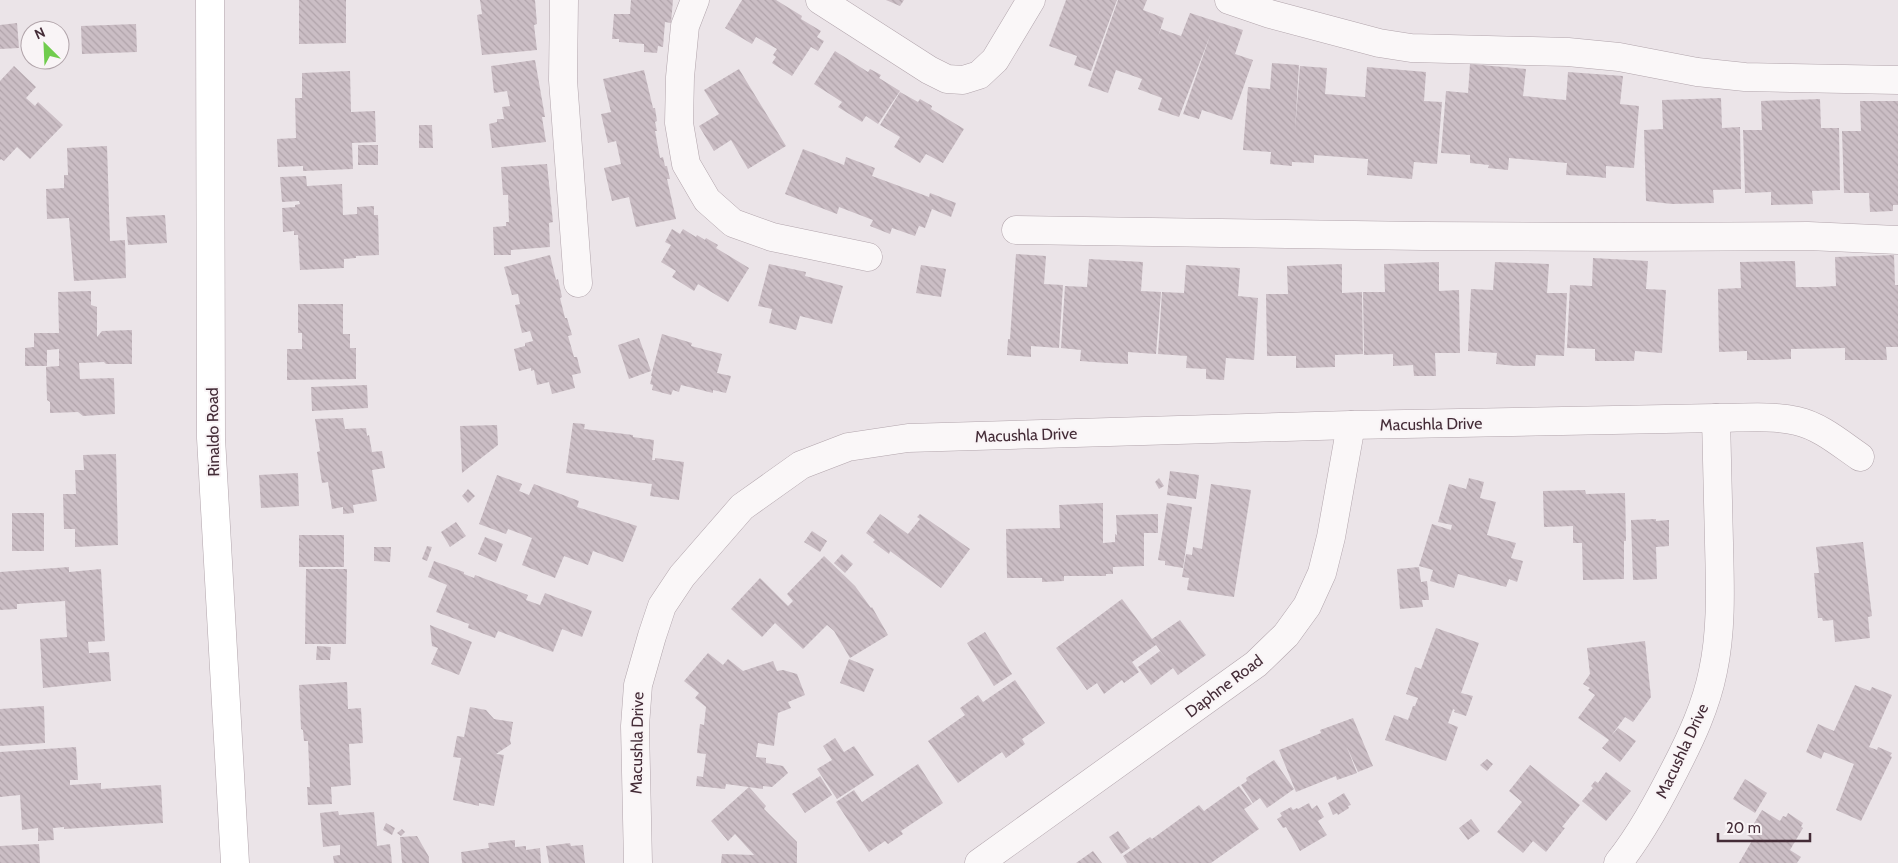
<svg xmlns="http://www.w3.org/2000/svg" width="1898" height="863" font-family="Cabin,sans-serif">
  <defs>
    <pattern id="building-back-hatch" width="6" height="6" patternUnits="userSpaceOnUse" patternTransform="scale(1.25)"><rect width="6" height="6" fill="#cbbec5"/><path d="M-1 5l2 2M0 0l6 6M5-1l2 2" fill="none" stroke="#b0a3aa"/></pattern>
  </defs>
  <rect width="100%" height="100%" fill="#ebe4e8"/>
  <g fill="url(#building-back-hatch)">
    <path d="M299 0H346V43L299 44Z"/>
    <path d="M480 0H535L537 24 534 25 537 50 482 55 477 15 482 14Z"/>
    <path d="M631 0H673L671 23 665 22 663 47 658 46 657 53 644 52V44L619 42V39H612L614 14H630Z"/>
    <path d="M742 0H776L802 16 801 19 821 31 817 37 824 41 818 51 811 47 792 76 772 63 776 57 773 55 777 49 756 37 752 44 725 28Z"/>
    <path d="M886 0H904L900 6Z"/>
    <path d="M1066 0H1117L1091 71 1074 65 1077 56 1049 46Z"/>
    <path d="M1118 0H1147L1143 10 1164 18 1158 37 1161 29 1181 36 1190 13 1243 30 1235 54 1253 60 1232 120 1202 110 1199 119 1183 114 1211 33 1179 117 1158 110 1162 98 1138 89 1142 79 1116 70 1108 93 1088 86Z"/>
    <path d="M17 23 19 48 0 49V25Z"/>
    <path d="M136 24 137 52 82 54 81 26Z"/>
    <path d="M835 51 868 72 870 69 881 75 879 78 900 91 878 124 866 116 862 122 838 107 842 102 814 84Z"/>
    <path d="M535 60 545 117H542L546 142 492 148 489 124 497 122V119H504L502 107 510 106 507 91 494 93 491 66Z"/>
    <path d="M1272 63 1299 65 1295 131 1300 66 1327 68 1325 94 1365 97 1367 67 1426 72 1424 101 1442 102 1437 164 1414 162 1412 179 1367 175 1368 159 1314 155V163L1292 162V166L1270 164 1271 152 1243 150 1248 87 1270 89Z"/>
    <path d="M1470 64 1526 69 1523 96 1544 98 1566 100 1568 72 1623 76 1620 104 1639 106 1634 168 1606 166V178L1587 176 1566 175 1567 163 1509 158 1508 170 1488 168 1489 165 1470 163V155L1441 153 1446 91 1468 93Z"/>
    <path d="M14 66 36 87 26 98 35 106 38 102 63 125 30 159 17 147 4 161 1 159 0 160V81Z"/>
    <path d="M739 69 786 146 748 169 731 140 714 151 699 126 719 114 704 90Z"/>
    <path d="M644 70 653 108H655L657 121 655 122 657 131H655L660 158 663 157 665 166H667L670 179H667L676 219 636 227 629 197 612 201 604 168 621 164 616 141 608 143 601 114 611 112 603 79Z"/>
    <path d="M350 71 351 112 375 111 376 142 352 143 353 169 303 171V166L278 167 277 139 296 138 295 98H302V73Z"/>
    <path d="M900 92 918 102 920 99 932 106 931 109 964 129 943 163 926 154 920 163 894 147 900 137 880 125Z"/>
    <path d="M1721 98 1722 128 1740 127 1741 189 1713 190 1714 203 1672 204 1646 201 1644 130 1663 129 1662 100Z"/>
    <path d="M1820 99 1821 128H1839L1840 190 1812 191 1813 204 1771 205V192L1745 193 1743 130H1762L1761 101Z"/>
    <path d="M1860 101H1898V205H1893V211L1870 212 1869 193H1844L1842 131H1861Z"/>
    <path d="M419 125H432L433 148H419Z"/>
    <rect x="358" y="145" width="20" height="20"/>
    <path d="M107 146 110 241 125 240 126 278 74 281 69 218 47 219 46 189 64 188V175H68L67 148Z"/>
    <path d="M803 149 844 165 846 157 875 168 872 176 929 197 930 193 956 203 951 217 932 209 925 228 919 226 915 236 892 228 890 234 870 226 873 220 839 207 837 214 785 194Z"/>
    <path d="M547 164 553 222 549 223 550 247 511 250V255H494L493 227 506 226V222H509L508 195H503L501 167Z"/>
    <path d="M306 176 307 186 342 184 343 215 357 214V207L374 206V215H378L379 255 356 256V258L344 259V268L300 270 298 235H294V231L283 232 282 208 295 207V205L300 204 299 201 282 202 280 177Z"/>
    <path d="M165 215 167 243 128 245 126 217Z"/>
    <path d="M672 229 680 234 683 229 696 237 697 235 705 240 706 238 718 245 716 248 749 268 728 302 698 284 694 291 672 277 676 271 661 262 671 245 665 242Z"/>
    <path d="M1016 254 1046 256 1044 284 1063 285 1059 348 1031 346V357L1007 355 1008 339H1010Z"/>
    <path d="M550 255 556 280 558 279 562 297 560 298 565 318H567L572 335 568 336 574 357H577L581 373 572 375 575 388 552 394 549 382 537 385 534 370 531 371V368L519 371 514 349 525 346V343L533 341 530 331 522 333 515 305 520 304 518 294 512 295 504 267Z"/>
    <path d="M1894 255 1895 285H1898V347H1886L1887 360H1845V348L1791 349V359L1767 360H1747V351L1719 352 1718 289 1741 288 1740 262 1795 261 1796 287H1818L1836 286 1835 257Z"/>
    <path d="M1593 258 1648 261 1646 289 1666 290 1662 353 1635 351 1634 361H1595V349L1567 348 1570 285 1592 286Z"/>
    <path d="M1089 259 1143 262 1141 291 1161 292 1156 354 1128 352V364L1109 363 1080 361 1081 350 1061 348 1065 286 1087 287Z"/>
    <path d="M1439 262V291L1459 290 1460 353H1435L1436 376H1414L1413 365 1393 366V354L1364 355 1363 292H1385L1384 264Z"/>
    <path d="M1495 262 1549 264 1547 293H1567L1564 356 1536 355 1535 366H1516L1496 364 1497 353 1468 351 1471 289 1493 290Z"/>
    <path d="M769 264 806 272 805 276 843 286 832 324 800 316 796 330 769 323 772 309 758 306Z"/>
    <path d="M1342 264V293L1362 292 1363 354 1335 355V367L1296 368V356H1267L1266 294H1288L1287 266Z"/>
    <path d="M921 265 946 269 941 297 916 293Z"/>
    <path d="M1186 265 1240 268 1238 296 1258 298 1254 360 1226 358 1224 380 1206 379V369L1186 368 1187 356 1158 354 1162 292 1184 293Z"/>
    <path d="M91 291V305L97 307V337L102 331 132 330V364H106L104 362 79 363 80 379 114 378 115 414 83 416 78 412 50 413V402L47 400 46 367 59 366V349L47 350V366H25V348L34 347V333H59L58 292Z"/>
    <path d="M298 304H343V334H350V348H356V379L287 380V349H302V333H298Z"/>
    <path d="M662 334 692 343 691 346 722 354 717 373 731 376 726 393 713 390V393L681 385 679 392 673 390 671 395 652 390 653 385 650 384 652 376H651Z"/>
    <path d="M639 338 651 371 629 379 618 345Z"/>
    <path d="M367 385 368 408 312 411 311 387Z"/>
    <path d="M343 418 345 429 366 428 367 436 369 435 372 452 382 451 385 468 372 470 377 501 353 505 354 513 343 514V507L332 509 328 482 322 483 317 452 320 451 315 419Z"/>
    <path d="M573 423 585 424 584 429 633 435V437L654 440 652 460H655V458L684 462 679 500 650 496 652 484 566 473Z"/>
    <path d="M497 425 498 445 462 473 460 426Z"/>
    <path d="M116 454 118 545 75 547V529H64L63 494H76L75 470H84L83 455Z"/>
    <path d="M1170 471 1199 475 1196 499 1167 495Z"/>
    <path d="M298 473 299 506 261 508 259 475Z"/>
    <path d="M497 475 522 484 519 491 529 495 534 484 579 501 577 507 637 526 623 562 593 551 588 565 564 556 555 578 522 565 532 538 508 529 506 534 479 524Z"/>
    <path d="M1159 478 1164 486 1159 489 1155 482Z"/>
    <path d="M1469 478 1484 482 1480 498 1496 502 1487 535 1516 543 1511 558 1523 561 1517 582 1509 579 1506 587 1458 574 1454 588 1430 581 1433 570 1419 566 1432 524 1451 530 1452 525 1438 522 1449 484 1466 489Z"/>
    <path d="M1211 484 1251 490 1234 597 1187 590 1189 578 1182 577 1186 554 1192 555 1193 547 1202 549Z"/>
    <path d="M468 489 475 496 468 503 462 496Z"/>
    <path d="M1585 490 1586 494 1625 493 1626 541H1624V579L1583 580 1582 543H1573V526L1544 527 1543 491Z"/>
    <path d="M1103 503V543L1115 542V534L1117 535 1116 515 1158 514V533H1144V566L1113 567V574H1106V576H1064V581L1042 582V578H1007L1006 529 1060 528 1059 505Z"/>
    <path d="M1167 503 1192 507 1183 568 1165 565V561L1158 560Z"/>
    <rect x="12" y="513" width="32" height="38"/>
    <path d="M880 514 908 534 920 519 917 517 920 514 970 549 941 588 890 551 889 554 873 542 875 540 866 533Z"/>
    <path d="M1656 519V521L1669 520V546L1656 547 1657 579 1633 580 1631 520Z"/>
    <path d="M456 522 466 536 450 547 441 532Z"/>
    <path d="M812 531 827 541 820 552 804 542Z"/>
    <rect x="299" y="535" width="45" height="32"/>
    <path d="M485 537 503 544 496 562 478 554Z"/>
    <path d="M1863 542 1872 616 1868 617 1870 638 1835 642 1833 620 1823 621 1822 618H1818L1814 573H1819L1816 547Z"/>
    <path d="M427 546 432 547 427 561 422 559Z"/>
    <path d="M374 547H391L390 562 374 561Z"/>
    <path d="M842 554 853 564 845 573 834 563Z"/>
    <path d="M824 556 855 586 871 608 872 607 888 635 850 658 834 631 827 625 803 649 775 623 762 637 731 609 760 578 788 606 793 601 787 594Z"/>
    <path d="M434 561 464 572V574L474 578 475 575 528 595 526 600 540 605 545 593 592 611 582 637 562 629 553 652 498 631 495 638 468 628 469 624 436 612 447 585 428 577Z"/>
    <path d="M69 567V572L101 569 105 641 88 642 89 653 109 652 111 681 43 688 40 639 67 637 65 601 17 604V609L0 610V572Z"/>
    <path d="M1419 567 1421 582 1427 581 1429 600H1422L1423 607 1400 609 1397 569Z"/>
    <path d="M306 569H347L346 644H305Z"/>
    <path d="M1122 599 1152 639 1180 620 1206 655 1178 675 1173 668 1151 685 1138 667 1160 651 1167 660 1156 645 1132 662 1139 672 1124 683 1122 680 1104 694 1097 683 1087 690 1056 648Z"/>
    <path d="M430 625 472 642 459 675 431 664 438 648 432 646Z"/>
    <path d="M1436 628 1479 643 1461 693 1473 696 1466 716 1454 712 1455 710 1453 709 1448 723 1458 727 1446 761 1385 740 1394 715 1408 720 1413 706H1415L1418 698 1406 694 1415 667 1421 669Z"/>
    <path d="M985 632 1012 674 994 686 967 643Z"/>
    <path d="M1645 641 1651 697 1633 722 1625 717 1611 736 1618 728 1636 741 1620 762 1602 748 1609 740 1578 718 1595 695 1588 690 1590 688 1583 684 1590 674 1587 648Z"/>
    <path d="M317 646 331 647 330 660H316Z"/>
    <path d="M708 653 723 665 728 659 743 671 773 661 777 671 783 670 797 674 805 695 788 702 791 708 778 713 774 746 758 743 756 757 766 758V763L783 766 788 773 772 787 763 786V789L726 784 725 789 696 786 697 776 703 777 706 754 697 753 700 724 704 725 706 707 695 698 699 693 684 681Z"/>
    <path d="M849 659 874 669 864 692 840 683Z"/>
    <path d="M1015 680 1045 723 1022 739 1025 744 1006 758 1002 752 958 783 928 741 965 715 960 708 978 695 983 702Z"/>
    <path d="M347 682 348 709 361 708 363 743 349 744 351 785 331 787 332 804 308 805 307 787H310L308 741H304L303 730 301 729 299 685Z"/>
    <path d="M1855 685 1870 691 1872 687 1892 695 1869 747 1877 750 1878 747 1892 753 1890 756 1892 757 1861 821 1836 810 1854 764 1824 752 1821 759 1806 752 1818 724 1834 731Z"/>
    <path d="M44 706 45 743 0 746V709Z"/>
    <path d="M470 707 486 710 494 719 513 722 510 740 511 744 496 754 504 755 494 806 479 803V806L453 800 461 758 453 757 457 736 464 737Z"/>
    <path d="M1353 718 1373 766 1358 772 1346 745 1357 773 1337 780 1336 776 1296 792 1279 750 1321 733 1320 730Z"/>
    <path d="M835 738 844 752 854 746 874 775 837 799 817 769 832 760 823 746Z"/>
    <path d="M76 747 78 780H70V785L101 783V789L161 785 163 823 64 829V827L53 828 54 840 38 841V828L22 830 20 795 0 797V752Z"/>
    <path d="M1487 759 1493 764 1487 771 1480 765Z"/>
    <path d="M1274 760 1294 789 1267 808 1260 798 1253 803 1241 785 1247 781 1246 778Z"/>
    <path d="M918 764 943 803 901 831 903 834 888 844 885 841 869 852 836 802 854 790 862 802Z"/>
    <path d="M1530 765 1580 805 1562 827 1565 828 1546 852 1533 841 1523 853 1497 832 1522 802 1509 791Z"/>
    <path d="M1606 772 1631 791 1606 821 1582 801 1593 788 1591 786 1595 781 1598 783Z"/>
    <path d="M820 776 832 795 805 813 792 794Z"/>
    <path d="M1745 779 1767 793 1755 813 1733 799Z"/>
    <path d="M1239 786 1252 804 1244 809 1259 829 1211 863H1127L1123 856 1150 837 1152 839 1199 805 1204 811Z"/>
    <path d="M749 787 766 806 764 809 797 842V863H721L722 854 754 855 735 834 728 841 711 821Z"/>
    <path d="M1344 793 1351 805 1348 806 1349 808 1338 815 1337 813 1333 815 1328 803Z"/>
    <path d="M1309 803 1312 809 1317 805 1324 817 1318 821 1327 835 1300 851 1286 827 1283 828 1277 819 1282 816 1280 813 1291 807 1293 810 1297 808 1298 809Z"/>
    <path d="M1762 810 1780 821 1783 816 1786 817 1788 813 1803 823 1801 827 1803 828 1790 850 1801 857 1797 863H1739L1753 839 1747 835Z"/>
    <path d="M338 811 339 815 374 812 377 846 390 844 392 863H334L333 856 340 855V845L323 847 320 813Z"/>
    <path d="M1471 819 1480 831 1468 840 1459 828Z"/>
    <path d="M386 823 395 828 392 835 383 830Z"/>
    <path d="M402 829 405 832 401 836 397 833Z"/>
    <path d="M1118 831 1130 848 1121 854 1109 837Z"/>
    <path d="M417 836 429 857V863H402L400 837Z"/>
    <path d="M515 840V847L526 846V850L540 848 541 863H462L461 852 489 848 488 843Z"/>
    <path d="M570 843 571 846 583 845 585 863H549L546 846Z"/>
    <path d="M39 844 40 863H0V846Z"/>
    <path d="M1093 851 1102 863H1076Z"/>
  </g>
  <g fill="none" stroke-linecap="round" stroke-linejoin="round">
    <defs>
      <g id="street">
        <path d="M564 0 563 80 578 283"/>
        <path d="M695 0 685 26 680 77 679 123 686 164 707 200 733 223 772 237 868 257"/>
        <path d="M820 0 929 70 947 79 963 80 979 75 995 60 1031 0"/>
        <path d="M1229 0 1270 14 1379 43 1411 48 1568 52 1619 57 1697 72 1745 77 1898 80"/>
        <path d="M1016 230 1422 236 1619 237 1808 236 1898 240"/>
        <path d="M638 863 635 726 638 685 652 636 662 606 682 576 742 507 801 465 848 447 908 438 1351 425 1716 418C1743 418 1771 415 1797 421 1820 426 1841 444 1860 457"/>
        <path d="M979 863 1256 664 1286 635 1307 606 1322 573 1331 537 1351 425"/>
        <path d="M1618 863C1641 834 1658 802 1675 769 1691 738 1706 706 1713 671 1722 629 1720 585 1719 543 1718 501 1717 459 1716 418"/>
      </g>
      <path id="secondary" d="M210 0 211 438 235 863"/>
    </defs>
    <use href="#street" stroke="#b2a5ac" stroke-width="29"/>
    <use href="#secondary" stroke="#b2a5ac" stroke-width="29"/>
    <use href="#street" stroke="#faf7f8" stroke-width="28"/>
    <use href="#secondary" stroke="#fff" stroke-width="28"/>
  </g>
  <g text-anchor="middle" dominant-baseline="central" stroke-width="4" stroke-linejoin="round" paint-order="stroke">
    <g font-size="16" fill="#442c37" stroke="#f9f4f6">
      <text transform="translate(1431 424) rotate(-1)">Macushla Drive</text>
      <text transform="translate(213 432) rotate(-91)">Rinaldo Road</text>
      <text transform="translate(1026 435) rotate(-2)">Macushla Drive</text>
      <text transform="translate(1224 686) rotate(-37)">Daphne Road</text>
      <text transform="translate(637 743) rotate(-89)">Macushla Drive</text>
      <text transform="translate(1682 751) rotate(-65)">Macushla Drive</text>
    </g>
  </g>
  <g transform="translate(45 45) rotate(336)"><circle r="24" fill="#f9f4f6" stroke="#b1a4aa"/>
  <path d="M0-4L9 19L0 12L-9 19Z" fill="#70cc4d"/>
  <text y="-8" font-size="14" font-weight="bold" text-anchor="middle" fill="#442c37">N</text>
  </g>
  <path d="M1718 833v8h92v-8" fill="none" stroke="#442c37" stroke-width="2.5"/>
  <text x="1726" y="833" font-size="15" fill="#442c37" stroke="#f9f4f6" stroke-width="4" paint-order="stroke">20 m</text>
</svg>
